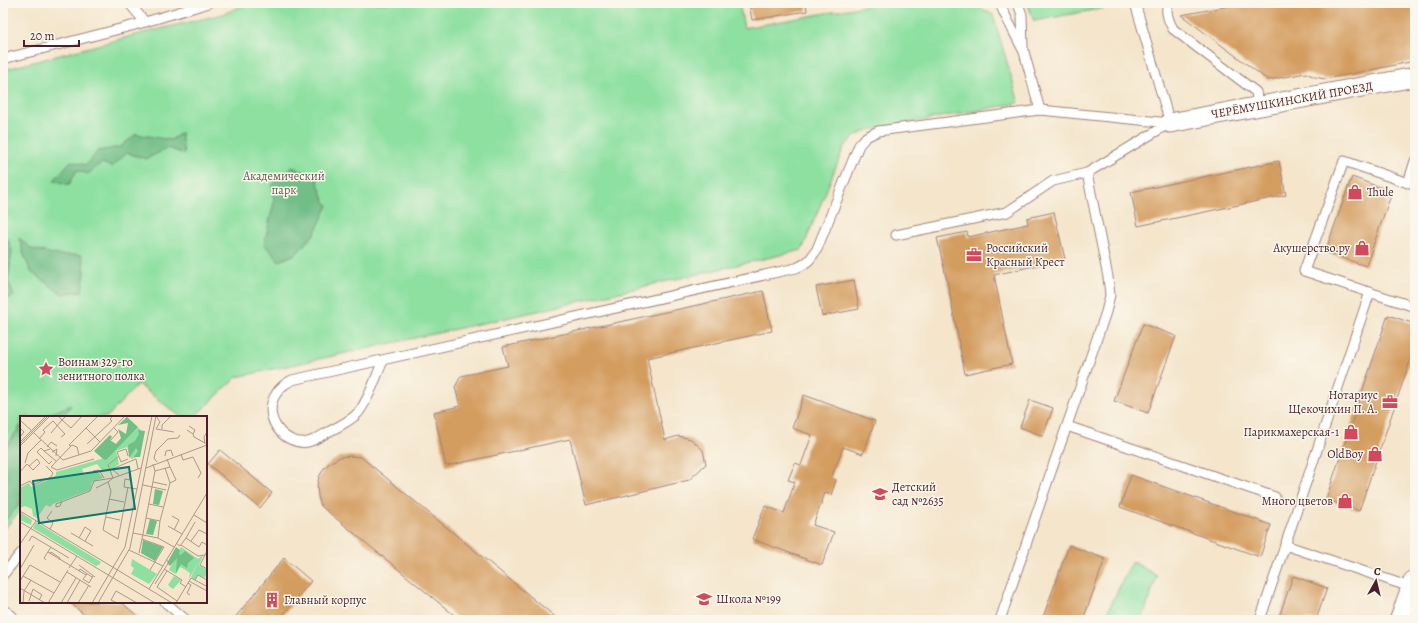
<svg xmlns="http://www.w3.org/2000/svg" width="1418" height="623" font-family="Alegreya,serif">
  <rect width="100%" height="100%" fill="#fbf7ec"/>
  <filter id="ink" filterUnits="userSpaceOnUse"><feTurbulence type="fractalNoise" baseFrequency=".025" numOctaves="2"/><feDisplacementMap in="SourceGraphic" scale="8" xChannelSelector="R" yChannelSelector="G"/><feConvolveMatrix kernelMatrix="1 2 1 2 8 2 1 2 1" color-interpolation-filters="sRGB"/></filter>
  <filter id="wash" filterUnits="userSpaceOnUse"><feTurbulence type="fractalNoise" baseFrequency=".012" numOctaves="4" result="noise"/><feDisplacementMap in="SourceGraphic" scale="16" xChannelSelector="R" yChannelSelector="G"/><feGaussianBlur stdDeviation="0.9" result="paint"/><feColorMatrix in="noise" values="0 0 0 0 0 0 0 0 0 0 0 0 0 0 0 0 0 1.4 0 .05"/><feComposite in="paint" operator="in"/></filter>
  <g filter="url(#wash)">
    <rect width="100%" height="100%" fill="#f4e5cb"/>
    <g fill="#8ee0a1" stroke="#6c8066">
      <path d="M249 3H739L744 28 881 3H972L993 15 1019 103 868 130 854 137 844 147 802 250 538 311 237 377 194 417H181L138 384 107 417H21V510L3 530V70L143 33 223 14Z"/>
      <path d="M1027 3H1132L1034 21Z"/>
      <path d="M1132 561 1157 576 1142 620 1104 619Z"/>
    </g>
    <g fill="#72be87" stroke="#5e6e59">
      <path d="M181 133 184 154 168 148 146 159 127 153 112 167 102 163 88 174 77 170 69 185 54 180 71 161 86 165 98 151 120 147 136 134 171 140Z"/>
      <path d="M292 167 316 177 324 200 328 205 315 233 296 254 279 261 264 244 274 202 272 185Z"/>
      <path d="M19 238 32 249 58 255H82L85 272 82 291 62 294 31 272 24 255Z"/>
      <path d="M8 239 12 251 8 281 14 296 3 300V241Z"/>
      <path d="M71 405 63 417H42Z"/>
      <path d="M21 425V503L3 523V451Z"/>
    </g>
    <g id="blocks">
      <g fill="#d49d60">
        <path d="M749 3H806L807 11 752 20Z"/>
        <path d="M1246 3H1415V61L1325 79 1315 77 1306 73 1268 80 1181 15Z"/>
        <path d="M1279 161 1286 195 1138 226 1131 192Z"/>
        <path d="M1352 177 1392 192 1366 266 1325 252Z"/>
        <path d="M1054 212 1065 259 994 275 1012 364 965 374 948 285 937 238 967 232 968 237 1028 224 1027 218Z"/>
        <path d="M854 280 859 309 822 316 816 287Z"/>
        <path d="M763 291 772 331 647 358 665 440 678 436 691 439 703 450 706 464 689 480 586 505 570 439 446 466 434 412 460 406 455 387 461 376 508 366 503 347Z"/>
        <path d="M1388 315 1415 324V346L1359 511 1326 499Z"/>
        <path d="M1143 324 1176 336 1148 413 1114 401Z"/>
        <path d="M804 395 875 421 863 454 843 447 831 478 836 480 831 495 825 493 813 525 834 532 822 565 752 539 765 506 784 513 795 482 788 480 795 463 801 465 812 435 792 428Z"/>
        <path d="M1030 400 1053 408 1043 436 1020 427Z"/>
        <path d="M220 450 272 493 260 508 208 464Z"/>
        <path d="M350 456 361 457 559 620H460L321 506 318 496 317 486 319 477 324 468 331 462 340 457Z"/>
        <path d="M1131 475 1271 525 1260 557 1120 507Z"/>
        <path d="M1069 545 1105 559 1083 620H1042Z"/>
        <path d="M284 558 311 581 279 620H233Z"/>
        <path d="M1293 576 1327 588 1316 620H1278Z"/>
        <path d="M69 602H121L142 620H91Z"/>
      </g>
    </g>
  </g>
  <g filter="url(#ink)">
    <use href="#blocks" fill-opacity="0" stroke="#9f827b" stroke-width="1"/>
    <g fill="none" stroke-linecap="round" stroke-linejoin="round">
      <defs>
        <g id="service">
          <path d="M129 3 145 22"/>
          <path d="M1000 3 1004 13 1024 52 1040 110"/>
          <path d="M1018 3 1022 15 1023 48"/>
          <path d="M1135 3 1170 123"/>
          <path d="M1168 3C1165 12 1168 20 1173 29L1256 92 1258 106"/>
          <path d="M3 59 135 25 209 3"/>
          <path d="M1415 161 1408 183 1344 161 1304 271 1415 307"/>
          <path d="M896 235 1007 212 1053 181 1087 173"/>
          <path d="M383 361C376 376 369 400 358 413 350 421 340 426 330 431 324 434 316 440 308 442 283 446 261 416 276 394 280 387 285 384 292 380L796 268C808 263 810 260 817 249L859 145 866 137 878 131 1040 110 1170 123"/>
          <path d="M1067 426 1275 497"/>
          <path d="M1285 545 1413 588"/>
          <path d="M3 575 21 553"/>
          <path d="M165 602 186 620"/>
          <path d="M1000 620 1106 312 1110 295 1108 277 1087 173 1170 123"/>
          <path d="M1260 620 1370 292"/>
        </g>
        <path id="minor" d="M1170 123 1415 77"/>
        <path id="secondary" d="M3 617 7 620"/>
        <path id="primary" d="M1401 620 1415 581"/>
      </defs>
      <use href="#service" stroke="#9f827b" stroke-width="11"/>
      <use href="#minor" stroke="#9f827b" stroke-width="21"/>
      <use href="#secondary" stroke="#9f827b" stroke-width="24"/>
      <use href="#primary" stroke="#9f827b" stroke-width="24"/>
      <use href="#service" stroke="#fff" stroke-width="9"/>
      <use href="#minor" stroke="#fff" stroke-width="19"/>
      <use href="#secondary" stroke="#fff" stroke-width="22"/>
      <use href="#primary" stroke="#fff" stroke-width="22"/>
    </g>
  </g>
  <defs>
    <symbol id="shop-bare" viewBox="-9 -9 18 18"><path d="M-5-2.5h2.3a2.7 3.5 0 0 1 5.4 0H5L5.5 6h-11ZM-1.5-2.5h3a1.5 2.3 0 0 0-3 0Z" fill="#d1495b" stroke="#fbf7ec" stroke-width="2.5" paint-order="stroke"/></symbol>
    <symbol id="office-bare" viewBox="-9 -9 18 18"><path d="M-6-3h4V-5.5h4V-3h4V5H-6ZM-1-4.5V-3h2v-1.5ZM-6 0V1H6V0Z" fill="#d1495b" stroke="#fbf7ec" stroke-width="2.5" paint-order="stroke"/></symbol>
    <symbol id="sight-bare" viewBox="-9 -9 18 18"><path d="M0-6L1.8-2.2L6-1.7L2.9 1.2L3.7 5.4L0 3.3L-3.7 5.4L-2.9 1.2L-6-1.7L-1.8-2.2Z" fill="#d1495b" stroke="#fbf7ec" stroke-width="2.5" paint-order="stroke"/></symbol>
    <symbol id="school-bare" viewBox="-9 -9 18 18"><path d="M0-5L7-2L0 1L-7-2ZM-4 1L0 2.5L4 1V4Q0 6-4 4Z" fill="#d1495b" stroke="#fbf7ec" stroke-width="2.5" paint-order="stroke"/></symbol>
    <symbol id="building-bare" viewBox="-9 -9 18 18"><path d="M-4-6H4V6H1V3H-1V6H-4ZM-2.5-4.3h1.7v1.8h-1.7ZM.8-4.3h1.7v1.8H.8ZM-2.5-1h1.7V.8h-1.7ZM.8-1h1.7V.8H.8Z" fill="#d1495b" stroke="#fbf7ec" stroke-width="2.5" paint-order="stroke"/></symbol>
  </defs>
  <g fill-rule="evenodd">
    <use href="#shop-bare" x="1344" y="181" width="22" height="22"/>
    <use href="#shop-bare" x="1351" y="237" width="22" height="22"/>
    <use href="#office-bare" x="963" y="244" width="22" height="22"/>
    <use href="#sight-bare" x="35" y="358" width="22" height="22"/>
    <use href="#office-bare" x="1379" y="391" width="22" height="22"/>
    <use href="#shop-bare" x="1340" y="421" width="22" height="22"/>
    <use href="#shop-bare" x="1364" y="443" width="22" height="22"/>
    <use href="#school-bare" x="869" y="483" width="22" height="22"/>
    <use href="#shop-bare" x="1334" y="490" width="22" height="22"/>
    <use href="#school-bare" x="693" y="588" width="22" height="22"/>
    <use href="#building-bare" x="261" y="589" width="22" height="22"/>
  </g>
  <g text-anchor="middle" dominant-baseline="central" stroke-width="3" stroke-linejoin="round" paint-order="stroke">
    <g font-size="12" fill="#4a1f2b" stroke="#fbf7ec">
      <text transform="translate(1292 100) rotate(-10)">ЧЕРЁМУШКИНСКИЙ ПРОЕЗД</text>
    </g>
    <g font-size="12" fill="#5e594e" stroke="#fbf7ec">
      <text x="284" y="176">Академический<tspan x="284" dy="14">парк</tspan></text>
    </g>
    <g font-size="12" fill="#4a1f2b" stroke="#fbf7ec" text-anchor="start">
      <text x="1367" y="192">Thule</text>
      <text x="986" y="248">Российский<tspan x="986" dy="14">Красный Крест</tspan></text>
      <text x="1350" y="248" text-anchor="end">Акушерство.ру</text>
      <text x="58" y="362">Воинам 329-го<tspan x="58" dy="14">зенитного полка</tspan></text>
      <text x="1378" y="395" text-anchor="end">Нотариус<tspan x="1378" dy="14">Щекочихин П. А.</tspan></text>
      <text x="1339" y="432" text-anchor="end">Парикмахерская-1</text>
      <text x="1363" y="454" text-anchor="end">OldBoy</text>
      <text x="892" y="487">Детский<tspan x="892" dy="14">сад №2635</tspan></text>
      <text x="1333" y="501" text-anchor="end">Много цветов</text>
      <text x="716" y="599">Школа №199</text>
      <text x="284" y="600">Главный корпус</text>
    </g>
  </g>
  <g transform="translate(20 416)">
    <rect width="187" height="187" fill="#f4e5cb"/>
    <path d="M118 11 123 17 120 40 111 43 107 31 96 35 99 48 91 54 83 56 77 48 62 53 64 59 77 55 83 62 72 66 70 74 33 88 30 91 26 89 17 102 13 100 12 93 5 90 0 92V72L9 67 11 71 28 64 36 59V56L88 41ZM0 96 12 104 11 109 0 104ZM16 106 81 146 80 148 76 150 13 112ZM161 131 178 143 183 139 179 149 187 154 185 162 178 159 175 164 171 161 179 145 169 163 170 157 164 153 160 151 156 158 149 154ZM112 143 137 158 129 168 111 158 114 152 111 150ZM154 160 161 164 153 173 148 169Z" fill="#8ee0a1"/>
    <path d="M107 1 118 11 86 44 83 43 74 35 90 19 92 21 90 24 96 28 101 22 98 13 106 18 108 7 98 9ZM118 14 125 15 120 41H114L118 35 116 32 109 42 108 29 115 25 119 18ZM135 73 143 75 139 89 133 88ZM130 103 137 105 133 119 126 118ZM123 124 143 131 135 145 121 137ZM156 131 160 134 159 138 161 139 165 135 174 142 168 147 167 152 161 148 156 157 157 142 150 150 147 147Z" fill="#72be87"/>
    <path fill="none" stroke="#b0968b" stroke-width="1" d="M46 0 42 4 51 12 62 0M78 0 66 12 80 26M0 4 43 44 71 35 105 0M0 12 4 16 0 21M136 13 154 16M136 13 140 6 136 0M142 13V9L151 0M167 14 173 18 175 14 169 10M31 17 42 4 38 0M173 18 174 21 185 27M19 23 25 16 23 14 33 5 45 18 41 21M91 24 98 16 94 12M0 26 26 0M0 28 28 0M67 28 92 5 90 3 93 0M185 28 184 21 187 16M0 30 30 0M51 30 49 29 66 12M27 31 31 26 37 30M30 33 24 35 21 32 17 36 29 48 32 45M24 35 36 45M32 36 37 33 36 40M161 38 163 44 173 41 181 57 178 62M59 39 57 31 52 29 31 51 37 54 74 43M145 40 146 35 151 34 153 40M108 43 101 46 97 36 106 33 108 40M137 46 134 42 136 35 148 23 158 22 160 19M5 47 8 37 21 24M126 52 187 29M73 55 79 54 84 62M135 55 150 51 147 43M0 56 7 48 13 54 20 47 17 43 9 50M109 56 110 64 105 63 104 71 117 73M99 59 92 53 116 43 118 53M93 62 88 66 91 75 83 114 98 123 108 71M93 62 88 49 99 40M133 66 147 69M150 67 156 64 150 51M123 69 146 74M0 70 10 65 13 69 31 61 33 57 26 50M76 72 88 66M89 83 104 86M42 85 40 90 36 91V88L70 75 74 65 93 62 121 52M129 88 143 91M0 95 152 187M174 99 187 107M152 100 159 104 154 114M86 101 100 104M126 102 140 105 150 67 145 52M0 106 135 187M148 110 162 118M30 113 33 107 27 102 32 95M51 117 73 130M113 117 138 122 154 131M59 122 65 111 71 115 65 125M138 122 140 105M166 122 175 106M122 123 135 55 133 48M9 125 12 120 49 142M171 125 179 114 187 118M156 127 160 130 166 122 179 131 182 126 187 129M0 128 16 105M161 129 178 140 185 139M109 134 143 150M187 135 180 149 187 153M28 136 66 159M119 137 122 123 144 131 130 154M30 138 31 136 40 142 39 144M26 144 24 142 31 131M59 149 75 161M49 152 57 140M0 153 14 129M144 153 162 164 160 167 166 171M59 155 60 153 72 161M147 155 137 171 157 185M47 156 71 171M67 158 63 163 69 167 73 160M3 160 34 177M175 164 178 159 187 164M0 165 10 149 40 166M169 165 187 175M168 167 171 169 167 177 170 179M135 168 149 146 146 144M0 172 25 187M129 173 187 77M9 185 13 173 22 179 19 184M3 187 4 175 11 164M28 187 48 154M41 187 56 162M47 187 60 164M58 187 69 169M72 187 105 131 132 0M78 187 110 132 136 0M97 187 91 184 96 175 117 187M156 187 171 162 186 170 187 168"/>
    <path fill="#0f766e" fill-opacity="0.15" stroke="#0f766e" stroke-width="2" d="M109 51 115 93 19 107 13 65Z"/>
    <rect width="187" height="187" fill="none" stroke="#4a1f2b" stroke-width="2"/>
  </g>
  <rect width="1418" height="623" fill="none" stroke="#fbf7ec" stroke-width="16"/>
  <g transform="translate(1376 581) rotate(8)" stroke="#fbf7ec" stroke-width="3" paint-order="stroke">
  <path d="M0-3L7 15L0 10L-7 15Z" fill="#4a1f2b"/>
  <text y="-6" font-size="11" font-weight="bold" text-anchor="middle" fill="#4a1f2b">С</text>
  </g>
  <path d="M24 40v6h55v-6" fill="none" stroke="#4a1f2b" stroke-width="2"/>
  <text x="30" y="40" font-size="12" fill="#4a1f2b" stroke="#fbf7ec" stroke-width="3" paint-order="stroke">20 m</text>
</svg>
